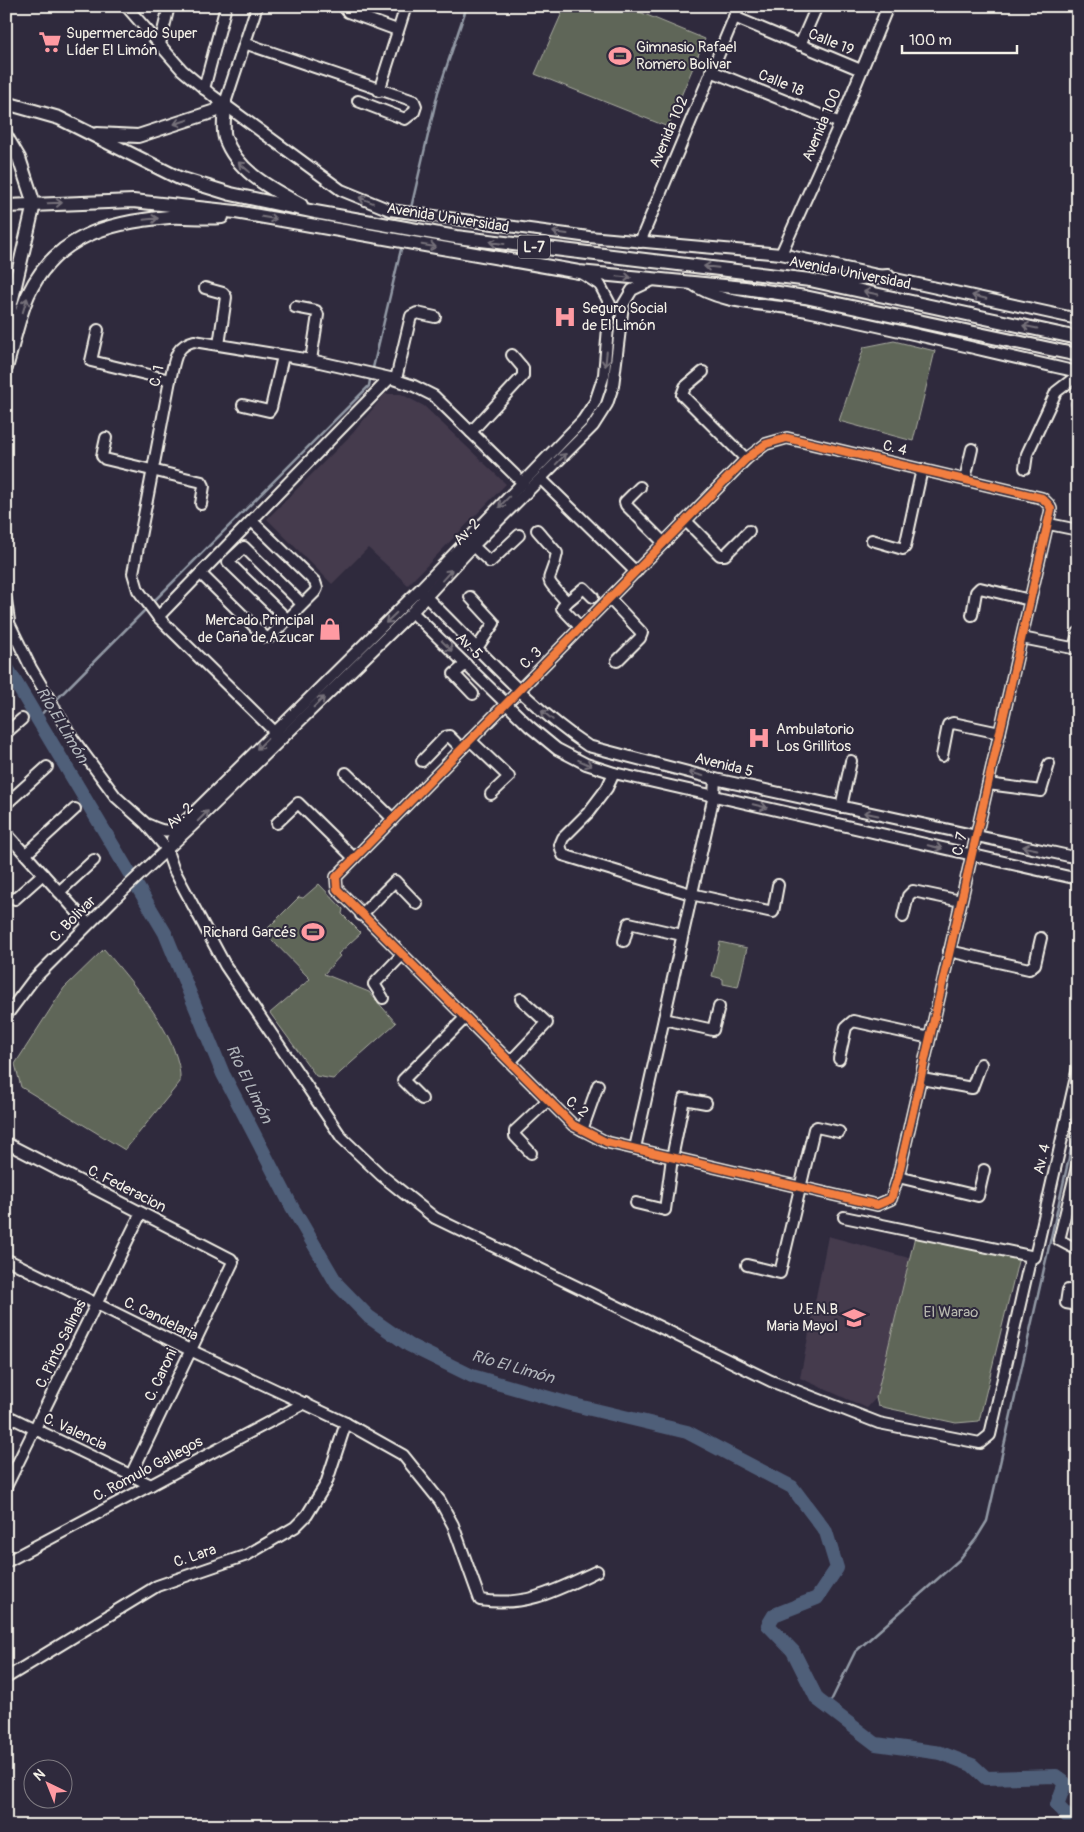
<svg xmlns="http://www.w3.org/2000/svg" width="1084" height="1832" font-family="Pangolin,sans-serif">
  <rect width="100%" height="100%" fill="#2f2a3d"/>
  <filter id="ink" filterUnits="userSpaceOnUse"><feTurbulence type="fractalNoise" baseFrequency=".02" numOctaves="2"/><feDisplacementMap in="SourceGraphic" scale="10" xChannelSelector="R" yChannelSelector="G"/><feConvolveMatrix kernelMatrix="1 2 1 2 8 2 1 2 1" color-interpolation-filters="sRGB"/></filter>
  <g filter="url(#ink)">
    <g fill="#443a4d">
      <path d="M385 394H401L424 406 506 484 408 585 368 548 332 584 267 519 352 434Z"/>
      <path d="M828 1236 909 1258 876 1398 867 1408 800 1378Z"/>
    </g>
    <g fill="#5f6659" stroke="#aaaca0">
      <path d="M565 6H625L705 39 668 127 535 74Z"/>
      <path d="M894 341 935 351 913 441 839 421 864 347Z"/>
      <path d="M319 884 343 909 342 914 361 933 338 954 340 956 324 974 369 992 396 1023 333 1079 316 1076 270 1013 310 979 267 935 266 930 299 897 303 898Z"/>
      <path d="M720 942 747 948 738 987 723 984V979L712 976Z"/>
      <path d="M104 949C131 981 183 1040 180 1082L125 1150 21 1087 15 1064 64 988Z"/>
      <path d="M916 1232 1020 1253 979 1421 956 1423 878 1406 876 1398Z"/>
    </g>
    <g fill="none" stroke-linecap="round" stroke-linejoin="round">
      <g stroke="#9299a5" stroke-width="2.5">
        <path d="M411 208 438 92 467 6"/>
        <path d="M373 368 402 245"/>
        <path d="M154 601 369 386 370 380"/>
        <path d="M57 699 145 610"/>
        <path d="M38 718 47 708"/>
        <path d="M829 1705 855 1652 959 1560 976 1539 987 1521 1078 1118"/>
      </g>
      <path stroke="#505e79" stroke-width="14" d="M6 666 165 933 223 1074 292 1207 337 1284 369 1317 409 1345 472 1376 570 1404 687 1432 792 1487 826 1532 837 1568 817 1598 774 1615 768 1625 793 1651 817 1699 876 1744 941 1753 972 1765 986 1778 1056 1776 1065 1783 1057 1805 1076 1826"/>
      <defs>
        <g id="minor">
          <path d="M126 6 182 70 213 96 341 190 390 210 589 237 781 254 1078 319"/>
          <path d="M343 6 348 12 397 30"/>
          <path d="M734 17 861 70"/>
          <path d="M160 44 169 6"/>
          <path d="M247 44 414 101 416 106 414 112 405 119 358 101"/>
          <path d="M800 45 817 6"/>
          <path d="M711 71 840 123"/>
          <path d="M204 89 226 6"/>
          <path d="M379 91 406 6"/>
          <path d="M225 103 257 6"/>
          <path d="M640 242 739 6"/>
          <path d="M781 254 840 123 888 6"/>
          <path d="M689 282C722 307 772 303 812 312 901 330 989 352 1078 372"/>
          <path d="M205 288 223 293 226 297 219 345"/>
          <path d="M295 307 316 311 318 315 311 360"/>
          <path d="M98 330 91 361 170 380"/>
          <path d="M703 372 685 387 682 395 746 459"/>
          <path d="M396 379 411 316 417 313 435 317"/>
          <path d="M1077 404 1078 406"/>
          <path d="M243 405 269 411 271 408 283 356"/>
          <path d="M471 432 523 376V368L512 355"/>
          <path d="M106 438 102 456 105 459 202 482 204 486 201 504"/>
          <path d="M787 438 1042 498 1049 505 1051 509 898 1177 891 1199 877 1205 606 1142 573 1125 337 889 336 877 746 459 766 444Z"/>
          <path d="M1025 468 1027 454 1056 392 1078 375"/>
          <path d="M541 479 636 572"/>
          <path d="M965 479 972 449"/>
          <path d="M640 487 625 502 626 505 664 543"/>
          <path d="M686 521 720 555H725L749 531"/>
          <path d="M1049 524 1078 530"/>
          <path d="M537 530 557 553C551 586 539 572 567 602"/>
          <path d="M872 540 903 549 905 547 922 469"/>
          <path d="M473 546 490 562 519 535"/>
          <path d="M201 574 265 637H270L315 592 317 588 315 582 253 522"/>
          <path d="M422 593C476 645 525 704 588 746L715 779 1078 858"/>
          <path d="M470 597 494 623 477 648"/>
          <path d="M610 599 642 633 640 638 617 661"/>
          <path d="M6 600 9 621"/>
          <path d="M412 612 529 726 557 749 586 764 614 773 1078 879"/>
          <path d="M972 615 976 592 980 588 1030 600"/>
          <path d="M6 617 31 668 73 739 116 797 145 823 166 848 173 868 225 965 342 1138 381 1175 435 1218 771 1381 879 1423 980 1443 990 1435 1031 1256"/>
          <path d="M158 617 390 378"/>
          <path d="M288 620 228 562 244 547 302 604"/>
          <path d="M581 628 562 608 567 602 584 588 593 597"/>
          <path d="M1022 638 1072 648 1075 645 1078 633"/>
          <path d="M466 664 454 674 473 694"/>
          <path d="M6 733 22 719"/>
          <path d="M281 738 158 617 138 590 133 573 170 380C175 361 174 346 194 341L311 360 390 378 414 386 434 396 523 483"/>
          <path d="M470 740 509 777 491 794"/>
          <path d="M942 756 948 725 953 723 1000 733"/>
          <path d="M422 761 445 737 449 736 461 748"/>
          <path d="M346 773 392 818"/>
          <path d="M614 773 607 788 588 813 563 838 560 845 563 855 691 894 773 912 778 885"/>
          <path d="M988 784 1041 791 1049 764"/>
          <path d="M6 804 47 767"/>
          <path d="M841 807 851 761"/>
          <path d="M277 823 298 803 354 858"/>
          <path d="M149 825C162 831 169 834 181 824"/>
          <path d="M6 833 88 924"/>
          <path d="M172 839 184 822 419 590 583 420 595 402 604 375 610 304 600 285 580 272"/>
          <path d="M26 854 75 809"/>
          <path d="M59 892 94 860"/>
          <path d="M15 899 43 874"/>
          <path d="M361 915 395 881 417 904"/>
          <path d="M903 917 908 896 913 891 961 901"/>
          <path d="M624 941 629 923 682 935"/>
          <path d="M949 951 1029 969 1035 964 1041 938"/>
          <path d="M383 998 374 984 401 956"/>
          <path d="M6 1016 33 980 113 900 192 826 412 612 473 546 593 426 607 404 613 386 623 305 632 290 653 280"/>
          <path d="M664 1019 713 1030 719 1007"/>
          <path d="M839 1059 846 1027 853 1021 930 1038"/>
          <path d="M510 1062 547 1023 521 999"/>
          <path d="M922 1079 972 1088 981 1064"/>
          <path d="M422 1099 403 1080 465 1018"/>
          <path d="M582 1130 598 1085"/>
          <path d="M6 1143 231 1259 233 1262 131 1475"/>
          <path d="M635 1148 714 795 715 779"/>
          <path d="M531 1153 515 1136V1131L547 1101"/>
          <path d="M1078 1163 1059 1240 1078 1250"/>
          <path d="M898 1177 978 1196 984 1170"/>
          <path d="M636 1203 665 1210 672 1158 684 1099 706 1103"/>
          <path d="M844 1217 1035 1257 1078 1068"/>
          <path d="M6 1259 190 1350 346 1423 403 1455 440 1501 453 1525 480 1600C527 1607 555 1591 597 1571"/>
          <path d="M747 1265 780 1273 814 1129 817 1127 839 1132"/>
          <path d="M1078 1292 1068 1290 1066 1303 1078 1305"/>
          <path d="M6 1415 151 1485"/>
          <path d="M6 1487 141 1213"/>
          <path d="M6 1562 305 1403"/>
          <path d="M6 1678 157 1586 247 1555 295 1527 307 1515 326 1484 346 1423"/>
        </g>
        <g id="major">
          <path d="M6 103 59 118 179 178 231 194 315 212 456 237 810 280 1078 338"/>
          <path d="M225 103C225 113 222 128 225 138 237 172 272 189 301 205"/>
          <path d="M97 134 138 136 215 111 225 103"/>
          <path d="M6 136 19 158 34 204 11 303 6 343"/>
          <path d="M6 206 133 201 236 212 579 272 745 288 805 297 1078 355"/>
          <path d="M831 282 848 279 888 276"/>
          <path d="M6 368C13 345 18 318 28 295 55 236 109 222 169 217 186 216 204 219 222 217"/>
        </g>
      </defs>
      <use href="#minor" stroke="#f4f1e8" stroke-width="14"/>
      <use href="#major" stroke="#f4f1e8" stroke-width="16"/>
      <use href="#minor" stroke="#2f2a3d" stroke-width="10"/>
      <use href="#major" stroke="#2f2a3d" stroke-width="12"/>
      <defs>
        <path id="cycleway" d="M787 438 1042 498 1049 505 1051 509 898 1177 891 1199 877 1205 606 1142 573 1125 337 889 336 877 746 459 766 444Z"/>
      </defs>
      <use href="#cycleway" stroke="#2f2a3d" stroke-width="11"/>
      <use href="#cycleway" stroke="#f27e40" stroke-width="8"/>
    </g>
    <defs><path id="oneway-shaft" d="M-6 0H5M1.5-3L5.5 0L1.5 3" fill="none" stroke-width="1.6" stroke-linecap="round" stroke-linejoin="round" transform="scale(1.25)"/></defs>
    <g stroke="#747079">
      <use href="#oneway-shaft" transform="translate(181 122) rotate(162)"/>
      <use href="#oneway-shaft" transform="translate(244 167) rotate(-139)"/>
      <use href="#oneway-shaft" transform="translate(366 200) rotate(-158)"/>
      <use href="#oneway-shaft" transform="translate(55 203) rotate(-2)"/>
      <use href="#oneway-shaft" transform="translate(269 218) rotate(10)"/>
      <use href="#oneway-shaft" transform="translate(151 219) rotate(-6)"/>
      <use href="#oneway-shaft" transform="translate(560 233) rotate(-172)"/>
      <use href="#oneway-shaft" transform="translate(497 243) rotate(-173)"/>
      <use href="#oneway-shaft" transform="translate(429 246) rotate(10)"/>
      <use href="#oneway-shaft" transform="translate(711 267) rotate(-174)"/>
      <use href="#oneway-shaft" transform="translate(624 277) rotate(6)"/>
      <use href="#oneway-shaft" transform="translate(871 293) rotate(-168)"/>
      <use href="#oneway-shaft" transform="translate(979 297) rotate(-167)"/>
      <use href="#oneway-shaft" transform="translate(25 305) rotate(-73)"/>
      <use href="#oneway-shaft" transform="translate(1030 327) rotate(-168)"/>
      <use href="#oneway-shaft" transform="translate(606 359) rotate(96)"/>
      <use href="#oneway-shaft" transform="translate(561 459) rotate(-46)"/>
      <use href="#oneway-shaft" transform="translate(504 502) rotate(134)"/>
      <use href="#oneway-shaft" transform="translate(447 575) rotate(-48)"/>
      <use href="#oneway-shaft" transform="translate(391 618) rotate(136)"/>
      <use href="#oneway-shaft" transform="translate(447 646) rotate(45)"/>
      <use href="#oneway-shaft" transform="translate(319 702) rotate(-44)"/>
      <use href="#oneway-shaft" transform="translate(547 715) rotate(-140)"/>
      <use href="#oneway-shaft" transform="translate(262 744) rotate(135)"/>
      <use href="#oneway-shaft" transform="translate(585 763) rotate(24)"/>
      <use href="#oneway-shaft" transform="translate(696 774) rotate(-165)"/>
      <use href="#oneway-shaft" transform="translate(760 806) rotate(13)"/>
      <use href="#oneway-shaft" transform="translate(871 814) rotate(-168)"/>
      <use href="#oneway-shaft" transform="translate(203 816) rotate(-45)"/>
      <use href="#oneway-shaft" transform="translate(935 847) rotate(13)"/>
      <use href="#oneway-shaft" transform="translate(1030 848) rotate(-168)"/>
    </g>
  </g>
  <defs>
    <symbol id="supermarket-bare" viewBox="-9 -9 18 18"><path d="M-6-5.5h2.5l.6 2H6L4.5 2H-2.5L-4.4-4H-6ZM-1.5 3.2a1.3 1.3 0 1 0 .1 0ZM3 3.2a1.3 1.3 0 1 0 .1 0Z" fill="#ff9aa2" stroke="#2f2a3d" stroke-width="2.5" paint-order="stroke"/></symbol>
    <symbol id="stadium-bare" viewBox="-9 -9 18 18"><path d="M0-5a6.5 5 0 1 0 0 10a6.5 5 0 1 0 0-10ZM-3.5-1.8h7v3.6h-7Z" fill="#ff9aa2" stroke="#2f2a3d" stroke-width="2.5" paint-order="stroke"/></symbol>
    <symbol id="hospital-bare" viewBox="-9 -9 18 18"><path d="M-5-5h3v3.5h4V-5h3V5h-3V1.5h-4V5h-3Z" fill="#ff9aa2" stroke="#2f2a3d" stroke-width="2.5" paint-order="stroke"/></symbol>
    <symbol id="shop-bare" viewBox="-9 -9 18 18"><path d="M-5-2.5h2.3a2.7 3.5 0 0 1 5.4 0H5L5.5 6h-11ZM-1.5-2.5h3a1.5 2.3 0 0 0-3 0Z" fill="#ff9aa2" stroke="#2f2a3d" stroke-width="2.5" paint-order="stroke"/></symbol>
    <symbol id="school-bare" viewBox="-9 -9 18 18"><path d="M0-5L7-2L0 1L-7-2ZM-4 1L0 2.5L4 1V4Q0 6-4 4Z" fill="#ff9aa2" stroke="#2f2a3d" stroke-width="2.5" paint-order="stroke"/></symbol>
  </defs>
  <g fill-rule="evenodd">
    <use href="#supermarket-bare" x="34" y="26" width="32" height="32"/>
    <use href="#stadium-bare" x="604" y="40" width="32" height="32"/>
    <use href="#hospital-bare" x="549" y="301" width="32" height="32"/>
    <use href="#shop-bare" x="314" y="613" width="32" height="32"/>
    <use href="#hospital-bare" x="743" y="722" width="32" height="32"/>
    <use href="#stadium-bare" x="297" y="916" width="32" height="32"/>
    <use href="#school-bare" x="838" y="1302" width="32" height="32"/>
  </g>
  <g text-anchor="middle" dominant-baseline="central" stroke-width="4" stroke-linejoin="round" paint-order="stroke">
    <rect fill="#2f2a3d" stroke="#b9b5b5" stroke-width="1" x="518" y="235.5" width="32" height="23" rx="4"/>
    <g font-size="14" font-weight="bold" fill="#f4f1e8">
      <text x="534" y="247">L-7</text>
    </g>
    <g font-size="15" fill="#f4f1e8" stroke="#2f2a3d" text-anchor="start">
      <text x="66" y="33">Supermercado Super<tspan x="66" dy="17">Líder El Limón</tspan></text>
      <text x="636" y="47">Gimnasio Rafael<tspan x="636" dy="17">Romero Bolivar</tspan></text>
      <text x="582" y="308">Seguro Social<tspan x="582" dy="17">de El Limón</tspan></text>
      <text x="314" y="620" text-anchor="end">Mercado Principal<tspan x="314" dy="17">de Caña de Azucar</tspan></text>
      <text x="776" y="729">Ambulatorio<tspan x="776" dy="17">Los Grillitos</tspan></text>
      <text x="296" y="932" text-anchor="end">Richard Garcés</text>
      <text x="838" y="1309" text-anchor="end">U.E.N.B<tspan x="838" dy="17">Maria Mayol</tspan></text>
    </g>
    <g font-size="15" fill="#f4f1e8" stroke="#2f2a3d">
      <text transform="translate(831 42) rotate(22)">Calle 19</text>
      <text transform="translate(781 83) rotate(22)">Calle 18</text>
      <text transform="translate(822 125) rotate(-67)">Avenida 100</text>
      <text transform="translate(669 132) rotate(-67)">Avenida 102</text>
      <text transform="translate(448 218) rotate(9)">Avenida Universidad</text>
      <text transform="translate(850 273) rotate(11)">Avenida Universidad</text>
      <text transform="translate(157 376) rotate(-77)">C. 1</text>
      <text transform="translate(895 448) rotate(14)">C. 4</text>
      <text transform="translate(467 532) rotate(-46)">Av. 2</text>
      <text transform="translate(469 646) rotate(45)">Av. 5</text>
      <text transform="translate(531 658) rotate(-44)">C. 3</text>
      <text transform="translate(724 765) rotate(14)">Avenida 5</text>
      <text transform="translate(180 816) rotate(-42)">Av. 2</text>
      <text transform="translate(960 844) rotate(-77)">C. 7</text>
      <text transform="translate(73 919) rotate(-45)">C. Bolivar</text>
      <text transform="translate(577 1107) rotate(39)">C. 2</text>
      <text transform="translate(1042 1159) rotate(-77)">Av. 4</text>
      <text transform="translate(127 1189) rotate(27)">C. Federacion</text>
      <text transform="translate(161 1319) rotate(26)">C. Candelaria</text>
      <text transform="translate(61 1344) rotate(-64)">C. Pinto Salinas</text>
      <text transform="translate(161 1375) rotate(-65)">C. Caroni</text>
      <text transform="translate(75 1432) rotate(25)">C. Valencia</text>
      <text transform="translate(148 1469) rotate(-28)">C. Romulo Gallegos</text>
      <text transform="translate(195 1556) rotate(-19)">C. Lara</text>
    </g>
    <g font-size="15" fill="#b8b9af" stroke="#2f2a3d">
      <text x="951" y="1312">El Warao</text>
    </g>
    <g font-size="16" font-style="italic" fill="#b2b6bc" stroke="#2f2a3d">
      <text transform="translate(62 725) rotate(59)">Río El Limón</text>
      <text transform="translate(249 1084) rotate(64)">Río El Limón</text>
      <text transform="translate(513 1367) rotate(16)">Río El Limón</text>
    </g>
  </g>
  <rect width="1084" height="1832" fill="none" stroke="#2f2a3d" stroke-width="25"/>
  <rect x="12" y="12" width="1059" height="1807" fill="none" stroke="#f4f1e8" stroke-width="2" filter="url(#ink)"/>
  <g transform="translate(48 1784) rotate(317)"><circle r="24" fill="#2f2a3d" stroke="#7e7a81"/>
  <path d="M0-4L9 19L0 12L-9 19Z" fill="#ff9aa2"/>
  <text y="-8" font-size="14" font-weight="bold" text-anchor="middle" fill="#f4f1e8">N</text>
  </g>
  <path d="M902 45v8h115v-8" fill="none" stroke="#f4f1e8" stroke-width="2.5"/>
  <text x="909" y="45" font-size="15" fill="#f4f1e8" stroke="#2f2a3d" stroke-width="4" paint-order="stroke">100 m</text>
</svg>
